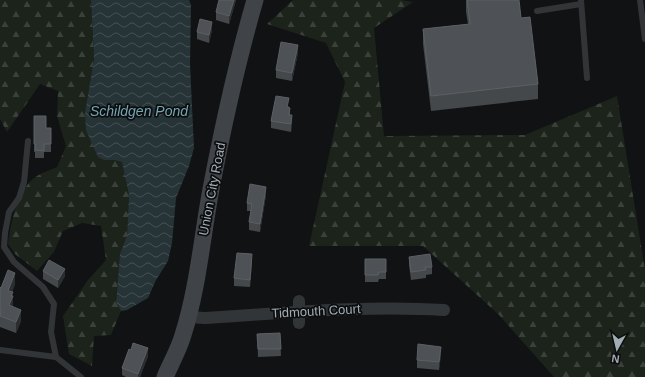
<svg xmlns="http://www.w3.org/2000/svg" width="645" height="377" font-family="Helvetica,sans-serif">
  <defs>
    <pattern id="forest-firs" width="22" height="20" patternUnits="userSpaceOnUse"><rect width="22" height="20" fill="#1c231b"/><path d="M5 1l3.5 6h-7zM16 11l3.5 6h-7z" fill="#3a403a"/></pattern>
    <pattern id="water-waves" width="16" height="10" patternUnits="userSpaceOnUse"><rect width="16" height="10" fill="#273437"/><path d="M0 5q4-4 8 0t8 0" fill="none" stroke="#434f52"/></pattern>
  </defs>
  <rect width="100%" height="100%" fill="#111213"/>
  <g fill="url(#forest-firs)">
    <path d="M0 0H91L94 59 85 112 104 160H114L122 162 129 195 127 236 120 259 117 292 116 302 121 311 111 335 94 336 92 366 69 354 63 316 88 280 106 260 101 226 82 223 63 231 54 252 37 271 15 254 8 244C11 223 17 188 37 176 43 172 51 170 57 167L66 146 57 116 58 91 40 84 7 132 0 119Z"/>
    <path d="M293 0H401L413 2 374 28 384 136 525 135 617 96 645 270V377H554L499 315 423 246H309L345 82 326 43 267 24Z"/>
  </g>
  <path fill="url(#water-waves)" d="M91 0H189L191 5 190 64 194 148 189 166 176 198 172 243 168 261 156 280 148 298 127 310 121 311 116 302 117 292 120 254 127 236 129 195 122 162 114 160H104L98 157 86 130 85 112 94 59Z"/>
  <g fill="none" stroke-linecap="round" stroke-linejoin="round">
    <g stroke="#323538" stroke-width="6">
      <path d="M581 0 587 78"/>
      <path d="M640 0 645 39"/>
      <path d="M537 11 581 4"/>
      <path d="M28 141 24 182 19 198 9 212 5 233 4 247 14 262 43 287 54 304 51 332 56 357"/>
      <path d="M0 350 56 357 81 377"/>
    </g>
    <g stroke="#323538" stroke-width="12">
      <path d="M299 301V323"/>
      <path d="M188 317 205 318C285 313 364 305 444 310"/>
    </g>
    <path stroke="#404448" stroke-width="17" d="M165 377C171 363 179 349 183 335 198 288 202 237 211 189 223 126 237 62 255 0"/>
  </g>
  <g fill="#44484b">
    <path d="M219 0H236L229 24 216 20V12Z"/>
    <path d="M466 0 521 18 538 84V99L431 111 423 44V29L468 24 466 12Z"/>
    <path d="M212 30 209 43 197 39V32Z"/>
    <path d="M298 53 292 81 276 78V70Z"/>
    <path d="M289 106V107L290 115 292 123 291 132 271 128V121Z"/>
    <path d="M34 116 46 128H51V152H44V158H35V152H34Z"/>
    <path d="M266 195 260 232 249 230V222L251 211H247V203Z"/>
    <path d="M409 257 432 267V274L426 275V278L411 280 409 265Z"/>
    <path d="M365 259H386V279H379L378 282H365Z"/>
    <path d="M252 262 250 287 234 286V278Z"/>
    <path d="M43 271 65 276 58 288 43 279Z"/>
    <path d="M15 284 12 292 13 307 21 321 16 333 0 327V287L1 288Z"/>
    <path d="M280 333 281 356 258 357 257 334Z"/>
    <path d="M441 354 439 370 417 368V360Z"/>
    <path d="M148 356 140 377H126L122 375V368Z"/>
  </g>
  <g fill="#2b2e30">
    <path d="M234 0H236L229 24V16Z"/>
    <path d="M212 22V30L209 43V35Z"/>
    <path d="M298 45V53L292 81V73Z"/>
    <path d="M292 115V123L291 132V124Z"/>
    <path d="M266 187V195L260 232V224Z"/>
    <path d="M252 254V262L250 287V280Z"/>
    <path d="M65 269V276L58 288V280Z"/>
    <path d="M15 273V284L8 302V291Z"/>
    <path d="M13 292V298V296V308L9 305Z"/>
    <path d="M21 310V321L16 333V322Z"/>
    <path d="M441 347V354L439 370V362Z"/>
    <path d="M148 348V356L140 377H138V374Z"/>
  </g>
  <g fill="#4e5256" stroke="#5b6065">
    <path d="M219 0H234L229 16 216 12Z"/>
    <path d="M467 0H519L521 18 530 17 538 84 431 96 423 29 470 24Z"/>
    <path d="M200 19 212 22 209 35 197 32Z"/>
    <path d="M281 42 298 45 292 73 276 70Z"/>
    <path d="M276 96 289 98 287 107 290 108 289 115H292L291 124 271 121Z"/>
    <path d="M34 116H46V128H51V144H44V151L35 150 36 144H34Z"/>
    <path d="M250 184 266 187 260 224 249 222 252 204 247 203Z"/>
    <path d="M237 253 252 254 250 280 234 278Z"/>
    <path d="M430 254 432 267H425L426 270 411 272 409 257Z"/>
    <path d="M365 259H386V272H379L378 275H365Z"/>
    <path d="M49 260 65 269 58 280 43 271Z"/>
    <path d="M8 270 15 273 8 291 13 292 11 296H13L9 305 21 310 16 322 0 316 1 311 0 310V287L1 288Z"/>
    <path d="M280 333 281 349H258L257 334Z"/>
    <path d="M133 343 148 348 138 374 122 368 129 349 131 350Z"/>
    <path d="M418 344 441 347 439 362 417 360Z"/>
  </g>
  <g text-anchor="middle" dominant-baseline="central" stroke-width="3.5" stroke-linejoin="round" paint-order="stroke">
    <g font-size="13" fill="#a2acb4" stroke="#0c0d0e">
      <text transform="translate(212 189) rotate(-79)">Union City Road</text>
      <text transform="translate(316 311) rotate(-3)">Tidmouth Court</text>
    </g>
    <g font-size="14" font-style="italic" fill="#76a5b2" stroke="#0c0d0e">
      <text x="139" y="111">Schildgen Pond</text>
    </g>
  </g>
  <g transform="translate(617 349) rotate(188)" stroke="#0c0d0e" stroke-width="3" paint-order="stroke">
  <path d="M0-3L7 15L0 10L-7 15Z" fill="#a2acb4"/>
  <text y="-6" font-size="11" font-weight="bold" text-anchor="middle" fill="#a2acb4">N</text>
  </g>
</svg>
